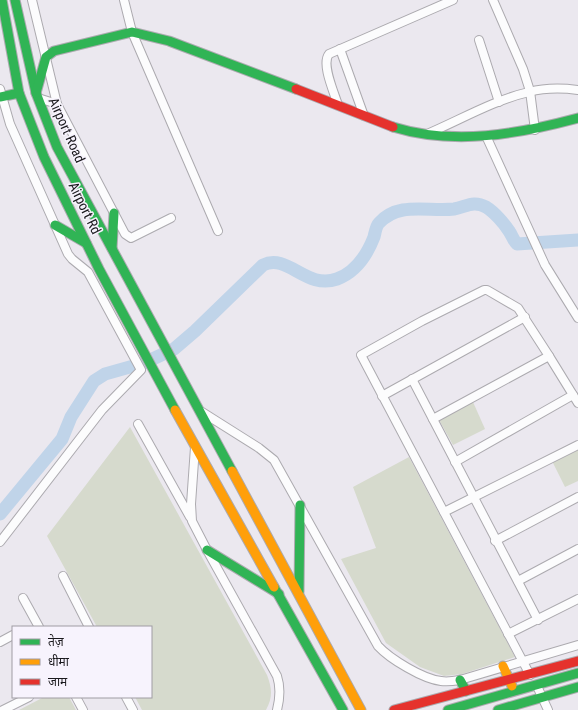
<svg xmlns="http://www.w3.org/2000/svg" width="578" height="710" font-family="'Roboto Condensed','Noto Sans Devanagari',sans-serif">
  <rect width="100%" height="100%" fill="#ebe8ef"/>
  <g fill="#d6dacd">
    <path d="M473 402 485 429 453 445 438 418Z"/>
    <path d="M130 427 267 675C272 688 273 697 266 710H142L135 697H151V627H97L47 536Z"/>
    <path d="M578 448V481L565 487 552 461Z"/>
    <path d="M409 457 515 657 462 674 444 676 420 667 386 643 341 559 376 548 353 487Z"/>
    <path d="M44 697H69L76 710H19Z"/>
  </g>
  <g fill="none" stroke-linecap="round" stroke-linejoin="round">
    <path stroke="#c0d4e9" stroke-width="13" d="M0 514 62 439 71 417 94 381 105 374 144 363 174 349 195 331 263 265C288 253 306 290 337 279 356 272 367 255 374 237 375 233 376 226 379 223 399 201 428 212 454 209 466 207 473 200 486 207 494 212 504 223 509 231 512 235 513 240 517 244L578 240"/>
    <defs>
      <g id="street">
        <path d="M32 0 57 104 125 234 131 238 171 218"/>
        <path d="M124 0 132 32 218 231"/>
        <path d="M493 0 523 69 530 91 535 130"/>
        <path d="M479 40 499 102"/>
        <path d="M340 49 364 116"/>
        <path d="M0 89 10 124 68 254 72 259 88 272 141 370 102 410 0 542"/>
        <path d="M38 98 57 104"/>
        <path d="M338 105C334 92 321 64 329 54L453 0"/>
        <path d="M427 134C460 120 494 100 529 92 544 88 563 88 578 90"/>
        <path d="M487 138 545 265 578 318"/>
        <path d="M412 379 538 620"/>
        <path d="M382 396 525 317"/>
        <path d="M202 412 259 448 274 460 378 646C390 659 423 679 441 681 447 682 454 681 460 680L578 645"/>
        <path d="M433 419 549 356 578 403"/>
        <path d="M138 424 190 517"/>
        <path d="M195 447 191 504 192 521 207 550 277 676C281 688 280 698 277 710"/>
        <path d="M455 462 573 395"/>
        <path d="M444 512 578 445"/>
        <path d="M495 541 578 497"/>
        <path d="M63 576 89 627"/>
        <path d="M518 581 578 549"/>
        <path d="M23 598 39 627"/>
        <path d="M508 634 578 599"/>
        <path d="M0 642 13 635"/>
        <path d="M530 675 361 355 422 321 484 290H487L518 308 549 356"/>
        <path d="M537 686 548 710"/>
        <path d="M76 697 83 710"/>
        <path d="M126 697 133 710"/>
        <path d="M3 710 29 697"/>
      </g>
      <g id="fast">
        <path d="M2 0 19 93 44 157 99 269 175 410"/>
        <path d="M15 0 36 93 57 147 232 471"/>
        <path d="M36 93 46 57 54 51 132 32 169 41 296 89"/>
        <path d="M0 97 19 93"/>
        <path d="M393 127C455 146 518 134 578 118"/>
        <path d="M55 225 86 243"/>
        <path d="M112 248 114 213"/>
        <path d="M207 550 279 594"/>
        <path d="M274 587 343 710"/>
        <path d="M299 592 300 505"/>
        <path d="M460 680 466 691"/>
        <path d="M448 710 578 673"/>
        <path d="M498 710 578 687"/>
      </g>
      <g id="slow">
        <path d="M175 410 274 587"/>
        <path d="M232 471 361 710"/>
        <path d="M503 666 512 686"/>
      </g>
      <g id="jam">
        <path d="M296 89 393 127"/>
        <path d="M394 710 578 661"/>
      </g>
    </defs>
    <use href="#street" stroke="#acaaaf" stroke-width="10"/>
    <use href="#fast" stroke="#acaaaf" stroke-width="11"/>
    <use href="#slow" stroke="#acaaaf" stroke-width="11"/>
    <use href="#jam" stroke="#acaaaf" stroke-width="11"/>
    <use href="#street" stroke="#fcfcfd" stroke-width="8"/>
    <use href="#fast" stroke="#30b455" stroke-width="9"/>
    <use href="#slow" stroke="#ff9f0a" stroke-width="9"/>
    <use href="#jam" stroke="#e5322d" stroke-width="9"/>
  </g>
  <g text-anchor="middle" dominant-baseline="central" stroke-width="3" stroke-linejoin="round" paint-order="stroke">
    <g font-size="14" fill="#1a191d" stroke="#f7f3fd">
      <text transform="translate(67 130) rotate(66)">Airport Road</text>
      <text transform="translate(85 208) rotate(64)">Airport Rd</text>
    </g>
  </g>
  <rect x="12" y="626" width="140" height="72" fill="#f7f3fd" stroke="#9f9ca3"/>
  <rect x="20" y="639" width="20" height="6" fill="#30b455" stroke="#9f9ca3"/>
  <text x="48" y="646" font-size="12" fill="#1a191d">तेज़</text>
  <rect x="20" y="659" width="20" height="6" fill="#ff9f0a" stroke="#9f9ca3"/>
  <text x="48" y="666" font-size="12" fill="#1a191d">धीमा</text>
  <rect x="20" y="679" width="20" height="6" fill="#e5322d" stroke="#9f9ca3"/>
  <text x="48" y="686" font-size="12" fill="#1a191d">जाम</text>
</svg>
